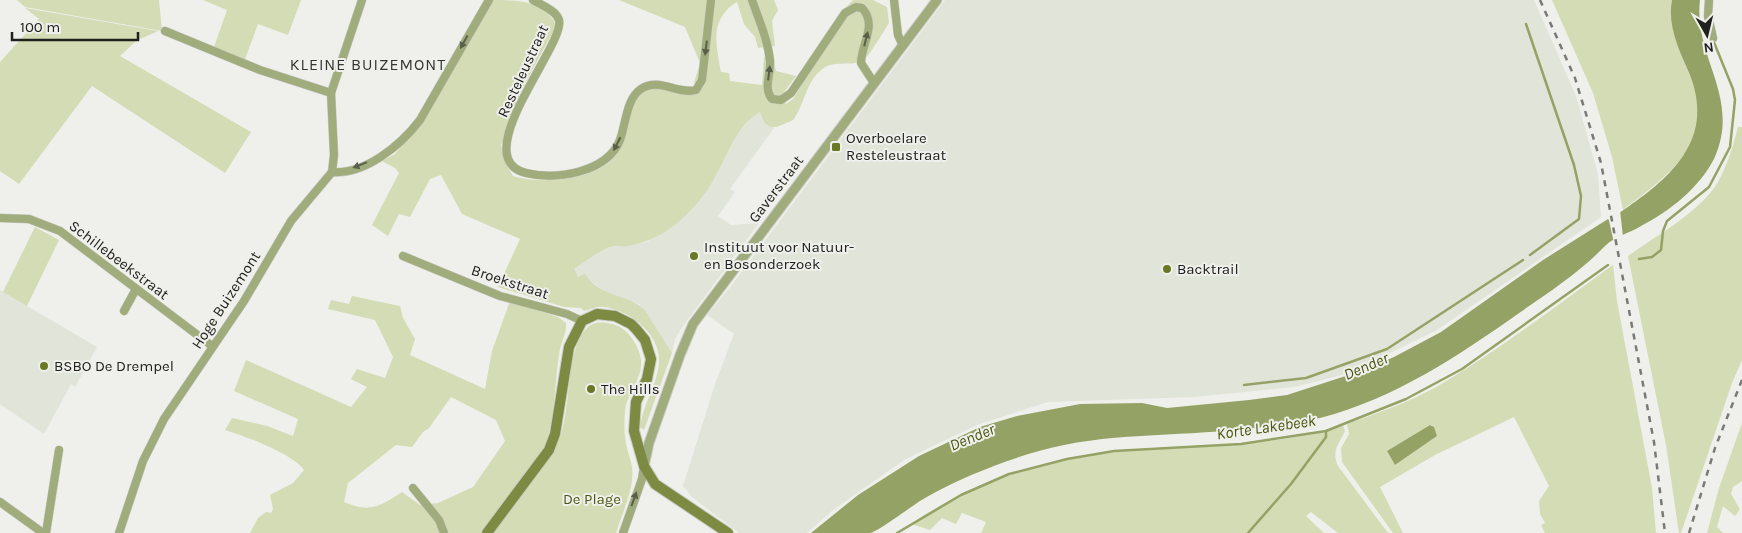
<svg xmlns="http://www.w3.org/2000/svg" width="1742" height="533" font-family="Karla,sans-serif">
  <rect width="100%" height="100%" fill="#eff0eb"/>
  <g fill="#e1e4d8">
    <path d="M945 0H1534L1576 96 1598 174 1601 217 1437 330 1349 373 1295 387 1195 397 1048 402 977 425 904 460 833 510 807 533H739L692 497 683 486 715 384 734 334 707 315 731 286Z"/>
    <path d="M760 112 767 126 774 128 730 189 735 192 718 216 731 225 759 223 681 329 675 339 672 353 645 310 639 304 608 294 589 280 578 277 573 269 600 251 615 245 625 246 647 242 682 219 736 135 752 117Z"/>
    <path d="M0 290 97 347 75 387 71 384 44 434 0 404Z"/>
  </g>
  <g fill="#d3dcb5" fill-rule="evenodd">
    <path d="M17 0H159L162 31 25 7Z"/>
    <path d="M203 0H301L288 35 258 24 244 62 213 50 227 10Z"/>
    <path d="M492 0C515 0 546 0 556 26L521 91 501 145 505 162 513 176C540 185 600 180 617 154 628 138 630 117 634 98 641 94 647 88 656 88 673 88 691 104 704 86L694 83 700 63 685 27 619 0H748L754 13V0H774L778 10 772 21 775 46 758 48 755 37 744 24 737 2C709 19 716 45 721 72L729 73 730 81 762 85 764 57 773 59 776 71 796 76 781 96 786 104 793 99 841 21 845 8 853 0H873L887 7 889 23C883 32 870 56 862 61 849 67 834 59 821 70 806 82 804 106 793 120 775 128 767 134 760 112 735 127 729 153 715 177 707 192 695 207 682 219 666 233 650 242 628 246 623 247 618 245 613 246 599 250 586 261 574 269L578 277 585 274C600 298 627 293 645 310L672 353 644 430 640 427C643 404 658 384 659 361 660 333 628 309 603 307 597 306 590 310 584 311L581 308 564 307 498 287 520 239 462 214 441 175 430 179 410 217 399 214 388 236 372 225 399 173 395 168 382 161 395 154 420 123Z"/>
    <path d="M1552 0H1672C1669 15 1675 30 1678 45 1682 61 1691 75 1695 91 1711 149 1662 179 1623 210L1612 157 1593 93Z"/>
    <path d="M25 8 158 31 136 41 120 56 251 132 225 173 92 86 19 184 0 171V62L39 19Z"/>
    <path d="M1738 127H1742V360L1732 383 1681 533H1679L1666 445 1628 256C1656 236 1701 211 1718 182 1728 164 1733 146 1738 127Z"/>
    <path d="M35 227 59 240 27 306 3 292Z"/>
    <path d="M1613 265 1617 301 1652 488 1656 533H1545L1541 525 1545 523 1540 514 1539 501 1549 486 1514 417 1435 455 1380 487 1403 533H1393L1342 462 1341 448 1349 434 1347 424C1378 413 1409 402 1438 386 1499 350 1556 306 1613 265ZM1430 425H1432L1437 436 1395 465 1387 451Z"/>
    <path d="M352 296 400 306 403 318 415 339 410 355 485 389 492 351 510 301 558 317 566 323C567 332 562 340 560 349 554 384 556 418 543 452L552 455C575 421 562 353 587 328 594 321 603 322 612 324 627 327 639 345 641 360 643 378 627 394 625 410 624 423 624 437 627 448 628 454 631 460 632 467 635 487 622 514 616 533H250L258 518 266 512 271 513 273 509 270 495 293 483 304 470C293 454 245 436 225 430L232 418 267 426 293 436 298 419 234 391 246 360 351 407 367 387 351 379 357 369 385 378 393 357 375 320 328 309 331 300 349 304ZM451 397 496 420 505 441 473 487 438 503 420 505 402 492C379 507 370 513 344 502L348 483 396 445 412 447 423 432 429 428Z"/>
    <path d="M1742 423V481L1733 487 1731 494 1740 509 1735 516 1723 506 1717 527 1723 533H1707L1719 488Z"/>
    <path d="M1343 425 1345 431C1339 444 1331 451 1338 466L1388 533H1338L1311 512 1306 516 1324 533H981L986 522 962 513 956 524 942 518 930 530 911 524C970 483 1042 460 1113 451 1130 449 1149 450 1166 449 1225 446 1286 443 1343 425Z"/>
  </g>
  <g fill="#95a265">
    <path d="M1672 0H1700C1693 58 1742 97 1714 159 1699 188 1670 211 1641 226 1630 233 1615 236 1605 246 1581 271 1551 291 1522 311 1460 355 1394 399 1320 418 1295 424 1269 427 1244 429 1175 437 1106 432 1039 451 1000 462 960 478 925 498 914 504 878 532 870 533 852 533 830 533 811 533L858 495 919 456 980 427 1017 416 1080 404 1142 403 1167 408 1249 400 1287 395 1361 371 1394 357 1441 332 1543 260 1608 219 1609 220C1662 184 1719 145 1689 73 1679 50 1667 25 1672 0Z"/>
    <path d="M1430 425 1434 427 1437 436 1395 465 1387 451Z"/>
  </g>
  <path fill="#eff0eb" d="M1620 210 1623 237 1614 243 1608 216Z"/>
  <g fill="none" stroke-linecap="round" stroke-linejoin="round">
    <g stroke="#95a265" stroke-width="2.5">
      <path d="M1526 24 1574 165 1581 196 1579 219 1530 255"/>
      <path d="M1639 259 1652 257 1661 250 1663 231 1667 221 1709 187 1730 147 1735 100 1733 89 1713 40"/>
      <path d="M1244 385 1306 378 1387 349 1523 260"/>
      <path d="M897 533 961 495 1009 474 1067 459 1114 451 1241 444 1326 431 1406 399 1462 369 1608 265"/>
      <path d="M1248 533 1291 484 1326 437V431"/>
    </g>
    <defs>
      <g id="minor">
        <path d="M533 0C541 5 556 10 559 20 566 44 465 158 526 173 556 180 607 173 620 140 626 124 626 99 641 89 659 77 678 95 696 90L702 80 711 0"/>
        <path d="M752 0C759 20 768 40 770 61 771 74 763 88 772 99L781 100 791 93 845 13 856 7 862 8C878 25 861 44 861 63L874 83"/>
        <path d="M894 0 898 35 903 46"/>
        <path d="M1709 0 1708 16 1713 38"/>
        <path d="M165 31 260 70 331 93"/>
        <path d="M332 172C365 175 401 145 420 120L489 0"/>
        <path d="M0 218 29 219 60 231 212 346"/>
        <path d="M403 256 500 296 567 314 582 321"/>
        <path d="M124 311 136 289"/>
        <path d="M413 488 439 520 444 533"/>
        <path d="M0 502 43 533"/>
        <path d="M46 533 59 450"/>
        <path d="M119 533 143 461 164 419 244 301 291 221 332 172 334 155 331 93 362 0"/>
        <path d="M623 533 642 479 644 466"/>
      </g>
      <path id="tertiary" d="M644 466 649 443 680 355 693 324 937 0"/>
      <path id="secondary" d="M487 533 549 450 555 434 569 347 582 321 597 314 615 316 631 324 636 329 645 340 651 359 647 379 636 402 634 431 644 466 655 484 728 533"/>
    </defs>
    <use href="#minor" stroke="#cacbc6" stroke-width="9"/>
    <use href="#tertiary" stroke="#cacbc6" stroke-width="11"/>
    <use href="#secondary" stroke="#cacbc6" stroke-width="12"/>
    <use href="#minor" stroke="#a1ac7d" stroke-width="8"/>
    <use href="#tertiary" stroke="#a1ac7d" stroke-width="9"/>
    <use href="#secondary" stroke="#7c8a42" stroke-width="10"/>
    <g stroke="#797a77" stroke-width="2.5" stroke-dasharray="6 6" stroke-linecap="butt">
      <path d="M1540 0 1575 78 1601 163 1654 442 1665 533"/>
      <path d="M1689 533 1715 448 1742 380"/>
    </g>
  </g>
  <defs><path id="oneway-solid" d="M-6-.8H1V-3.2L6.5 0L1 3.2V.8H-6Z" transform="scale(1.25)"/></defs>
  <g fill="#5a5f49">
    <use href="#oneway-solid" transform="translate(866 39) rotate(-76)"/>
    <use href="#oneway-solid" transform="translate(464 42) rotate(119)"/>
    <use href="#oneway-solid" transform="translate(706 48) rotate(97)"/>
    <use href="#oneway-solid" transform="translate(769 73) rotate(-83)"/>
    <use href="#oneway-solid" transform="translate(617 144) rotate(117)"/>
    <use href="#oneway-solid" transform="translate(360 165) rotate(158)"/>
    <use href="#oneway-solid" transform="translate(634 499) rotate(-70)"/>
  </g>
  <g fill="#6a7825" stroke="#eff0eb" stroke-width="2">
    <rect x="831" y="142" width="10" height="10" rx="2.5"/>
    <circle cx="694" cy="256" r="5"/>
    <circle cx="1167" cy="269" r="5"/>
    <circle cx="44" cy="366" r="5"/>
    <circle cx="591" cy="389" r="5"/>
  </g>
  <g text-anchor="middle" dominant-baseline="central" stroke-width="4" stroke-linejoin="round" paint-order="stroke">
    <g font-size="15" fill="#20201f" stroke="#eff0eb">
      <text transform="translate(523 71) rotate(-65)">Resteleustraat</text>
      <text transform="translate(776 189) rotate(-53)">Gaverstraat</text>
      <text transform="translate(119 260) rotate(37)">Schillebeekstraat</text>
      <text transform="translate(510 282) rotate(18)">Broekstraat</text>
      <text transform="translate(226 300) rotate(-57)">Hoge Buizemont</text>
    </g>
    <g font-size="15" fill="#20201f" stroke="#eff0eb" text-anchor="start">
      <text x="846" y="138">Overboelare<tspan x="846" dy="17">Resteleustraat</tspan></text>
      <text x="704" y="247">Instituut voor Natuur-<tspan x="704" dy="17">en Bosonderzoek</tspan></text>
      <text x="1177" y="269">Backtrail</text>
      <text x="54" y="366">BSBO De Drempel</text>
      <text x="601" y="389">The Hills</text>
    </g>
    <g font-size="15" fill="#4d5813" stroke="#eff0eb">
      <text x="592" y="499">De Plage</text>
    </g>
    <g font-size="16" letter-spacing="1" fill="#343531" stroke="#eff0eb">
      <text x="368" y="64">KLEINE BUIZEMONT</text>
    </g>
    <g font-size="16" font-style="italic" fill="#4a560f" stroke="#eff0eb">
      <text transform="translate(1366 366) rotate(-23)">Dender</text>
      <text transform="translate(1266 427) rotate(-8)">Korte Lakebeek</text>
      <text transform="translate(972 437) rotate(-22)">Dender</text>
    </g>
  </g>
  <g transform="translate(1707 35) rotate(172)" stroke="#eff0eb" stroke-width="4" paint-order="stroke">
  <path d="M0-4L9 19L0 12L-9 19Z" fill="#20201f"/>
  <text y="-8" font-size="14" font-weight="bold" text-anchor="middle" fill="#20201f">N</text>
  </g>
  <path d="M12 32v8h126v-8" fill="none" stroke="#20201f" stroke-width="2.5"/>
  <text x="20" y="32" font-size="15" fill="#20201f" stroke="#eff0eb" stroke-width="4" paint-order="stroke">100 m</text>
</svg>
